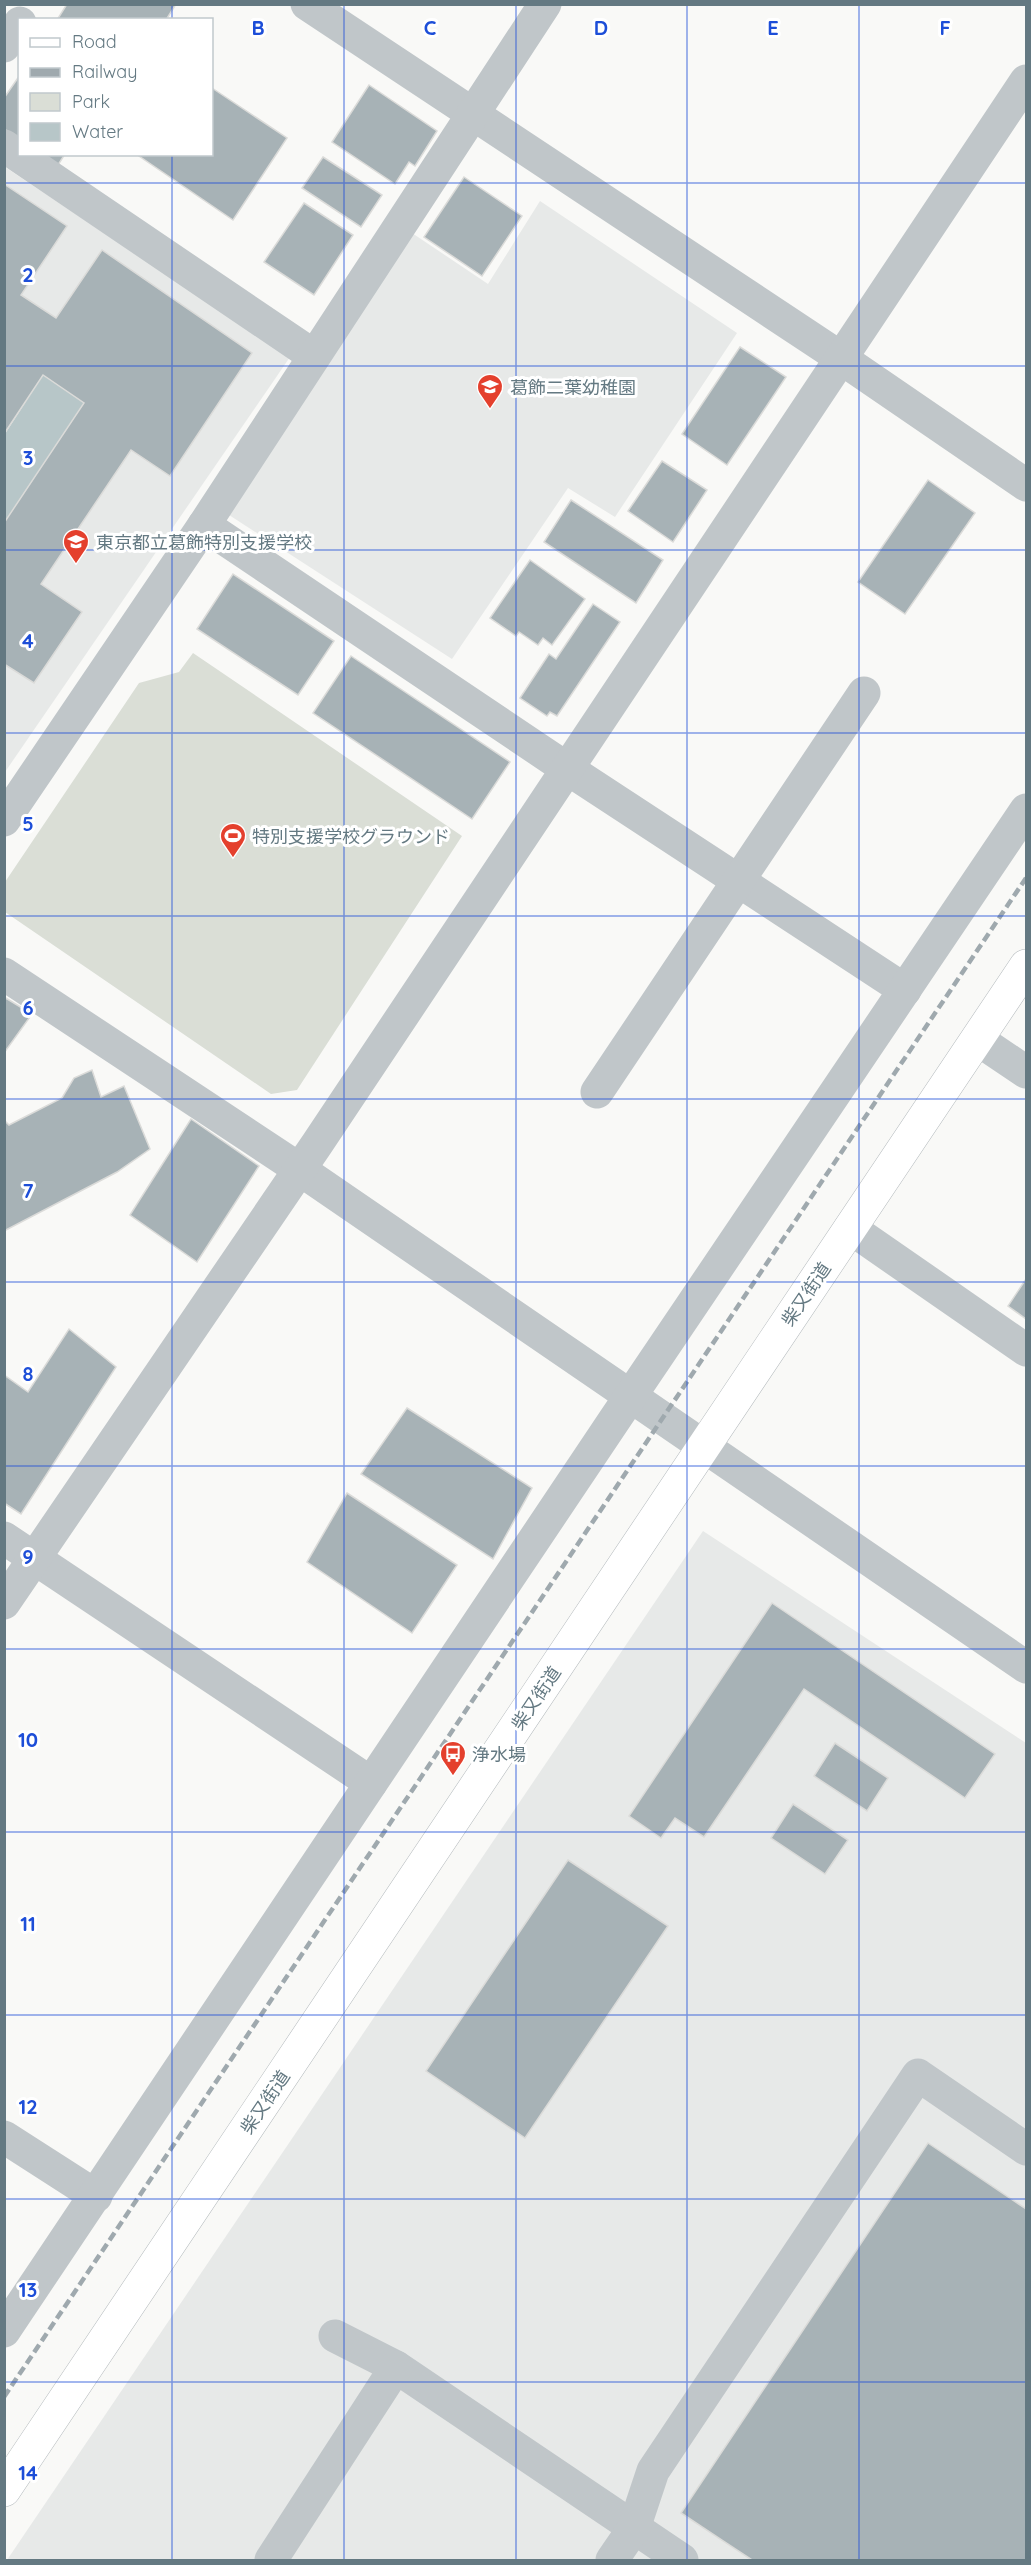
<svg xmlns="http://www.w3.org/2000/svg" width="1031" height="2565" font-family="Quicksand,'Noto Sans JP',sans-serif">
  <rect width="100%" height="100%" fill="#f9f9f7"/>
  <g fill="#e7e9e8">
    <path d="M5 167 290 357 5 772Z"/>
    <path d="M540 201 737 333 615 517 568 488 452 659 226 513 412 233 488 284Z"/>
    <path d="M703 1531 1026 1743V2560H7Z"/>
  </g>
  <path fill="#daded6" d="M193 653 462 836 297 1090 271 1094 5 912V882L139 683 179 672Z"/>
  <path fill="#b7c6c8" d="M43 375 84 403 5 523V434Z"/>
  <g fill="#a7b2b6" stroke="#dbdbd9" stroke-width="1.5">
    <path d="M67 4H176L166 20H57Z"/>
    <path d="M20 75V139L4 129V98Z"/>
    <path d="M369 85 437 131 415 166 409 162 395 184 332 142Z"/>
    <path d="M212 88 287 138 233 220 136 154H212Z"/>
    <path d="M43 154H65L58 165Z"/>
    <path d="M323 157 382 195 361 227 302 188Z"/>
    <path d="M464 177 522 216 482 276 424 237Z"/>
    <path d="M4 184 67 226 21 295 56 318 102 250 252 353 170 476 131 450 41 584 82 612 34 683 4 664V523L84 403 43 375 4 434Z"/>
    <path d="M304 203 353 235 314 295 264 262Z"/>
    <path d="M740 347 786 377 727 465 682 434Z"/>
    <path d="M662 461 707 490 673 542 628 511Z"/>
    <path d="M928 480 975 513 905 614 858 582Z"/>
    <path d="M571 500 663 560 636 603 544 542Z"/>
    <path d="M530 560 585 599 552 645 543 638 538 645 519 632 516 636 490 618Z"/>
    <path d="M233 574 334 641 298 695 197 629Z"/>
    <path d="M593 604 620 622 557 716 550 712 547 716 520 698 549 654 556 659Z"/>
    <path d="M351 656 510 762 472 819 313 713Z"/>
    <path d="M4 997 32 1014 4 1053Z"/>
    <path d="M92 1070 101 1097 124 1086 150 1149 117 1172 4 1231V1120L9 1125 62 1098 74 1078Z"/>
    <path d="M191 1119 259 1166 197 1262 130 1215Z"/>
    <path d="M1026 1279V1319L1008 1306Z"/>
    <path d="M69 1329 116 1367 21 1514 4 1503V1375L28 1392Z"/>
    <path d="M407 1408 532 1488 493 1559 361 1474Z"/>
    <path d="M347 1493 457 1565 412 1633 307 1562Z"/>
    <path d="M772 1603 995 1754 965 1798 804 1689 704 1837 675 1818 661 1838 629 1816Z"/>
    <path d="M835 1743 888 1778 867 1811 814 1776Z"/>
    <path d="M793 1804 848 1840 825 1874 771 1838Z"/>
    <path d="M568 1860 668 1926 525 2138 426 2071Z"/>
    <path d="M928 2143 1026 2209V2560H752L681 2513Z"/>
  </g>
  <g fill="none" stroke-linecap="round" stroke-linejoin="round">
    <defs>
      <path id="major" d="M4 2490 1026 966"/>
    </defs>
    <use href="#major" stroke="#b4babd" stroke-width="34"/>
    <g stroke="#c0c6c9" stroke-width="33">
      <path d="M307 4 826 348 1026 485"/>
      <path d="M4 46 20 23"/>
      <path d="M4 146 314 356"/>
      <path d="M204 525 551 758 905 990"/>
      <path d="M4 820 204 525 545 4"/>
      <path d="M4 974 299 1169 1026 1667"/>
      <path d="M977 1039 1026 1072"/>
      <path d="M597 1092 864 693"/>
      <path d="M850 1228 1026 1350"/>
      <path d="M4 1538 371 1783"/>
      <path d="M4 1603 317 1144 1026 81"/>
      <path d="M4 2137 96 2196"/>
      <path d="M4 2331 613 1422 1026 810"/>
      <path d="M335 2336 396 2367 682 2560"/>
      <path d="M271 2560 396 2367"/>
      <path d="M612 2560 634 2528 653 2471 918 2075 1026 2149"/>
    </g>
    <use href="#major" stroke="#fff" stroke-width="33"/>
    <path stroke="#9fa9ae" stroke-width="4.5" stroke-dasharray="9 4.5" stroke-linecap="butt" d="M4 2397 1026 878"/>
  </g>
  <path fill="none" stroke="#1d4ed8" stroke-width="1.5" stroke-opacity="0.55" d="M172 4V20M344 4V2560M516 4V2560M687 4V2560M859 4V2560M172 154V2560M4 183H1026M4 366H1026M4 550H1026M4 733H1026M4 916H1026M4 1099H1026M4 1282H1026M4 1466H1026M4 1649H1026M4 1832H1026M4 2015H1026M4 2199H1026M4 2382H1026"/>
  <defs>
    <symbol id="school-pin" viewBox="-11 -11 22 30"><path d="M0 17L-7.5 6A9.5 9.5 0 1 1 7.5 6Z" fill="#e4402d" stroke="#fff"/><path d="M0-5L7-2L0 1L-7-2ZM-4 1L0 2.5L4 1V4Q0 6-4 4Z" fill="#fff"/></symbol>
    <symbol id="stadium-pin" viewBox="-11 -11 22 30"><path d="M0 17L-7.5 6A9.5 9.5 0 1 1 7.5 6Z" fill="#e4402d" stroke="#fff"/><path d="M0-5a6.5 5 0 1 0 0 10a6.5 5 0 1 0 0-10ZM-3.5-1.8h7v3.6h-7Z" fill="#fff"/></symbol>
    <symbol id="bus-pin" viewBox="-11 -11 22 30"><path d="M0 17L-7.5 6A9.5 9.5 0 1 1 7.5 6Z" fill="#e4402d" stroke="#fff"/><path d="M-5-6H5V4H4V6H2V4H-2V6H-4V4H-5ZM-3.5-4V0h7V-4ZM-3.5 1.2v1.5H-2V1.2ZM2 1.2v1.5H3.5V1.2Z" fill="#fff"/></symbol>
  </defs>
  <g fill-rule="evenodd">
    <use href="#school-pin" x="475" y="372" width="30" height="40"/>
    <use href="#school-pin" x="61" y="527" width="30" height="40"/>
    <use href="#stadium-pin" x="218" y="821" width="30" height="40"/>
    <use href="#bus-pin" x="438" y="1739" width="30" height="40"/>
  </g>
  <g text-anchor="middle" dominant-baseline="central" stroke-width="6" stroke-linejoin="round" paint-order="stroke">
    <g font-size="18" fill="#647982" stroke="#fff" text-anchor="start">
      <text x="510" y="387">葛飾二葉幼稚園</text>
      <text x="96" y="542">東京都立葛飾特別支援学校</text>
      <text x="252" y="836">特別支援学校グラウンド</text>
      <text x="472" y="1754">浄水場</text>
    </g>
    <g font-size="18" fill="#647982" stroke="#fff">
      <text transform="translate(806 1294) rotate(-56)">柴又街道</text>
      <text transform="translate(536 1698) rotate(-56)">柴又街道</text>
      <text transform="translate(265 2102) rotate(-56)">柴又街道</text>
    </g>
  </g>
  <g font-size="20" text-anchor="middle" font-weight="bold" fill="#1d4ed8" stroke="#fff" stroke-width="6" stroke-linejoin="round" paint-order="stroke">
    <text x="258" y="35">B</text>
    <text x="430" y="35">C</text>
    <text x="601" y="35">D</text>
    <text x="773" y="35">E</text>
    <text x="945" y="35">F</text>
    <text x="28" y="282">2</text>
    <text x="28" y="465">3</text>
    <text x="28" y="648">4</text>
    <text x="28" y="831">5</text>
    <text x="28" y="1015">6</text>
    <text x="28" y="1198">7</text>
    <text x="28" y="1381">8</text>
    <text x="28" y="1564">9</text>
    <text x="28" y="1747">10</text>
    <text x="28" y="1931">11</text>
    <text x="28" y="2114">12</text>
    <text x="28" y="2297">13</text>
    <text x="28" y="2480">14</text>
  </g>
  <rect width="1031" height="2565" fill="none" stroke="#647982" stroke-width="12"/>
  <rect x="18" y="18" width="195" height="138" fill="#ffffff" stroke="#c1c9cd" stroke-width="1.5"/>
  <rect x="30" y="38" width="30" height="9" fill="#ffffff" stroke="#c1c9cd" stroke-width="1.5"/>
  <text x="72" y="48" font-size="18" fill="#647982">Road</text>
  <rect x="30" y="68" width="30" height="9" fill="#9fa9ae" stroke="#c1c9cd" stroke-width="1.5"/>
  <text x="72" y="78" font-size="18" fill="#647982">Railway</text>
  <rect x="30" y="93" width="30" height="18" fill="#daded6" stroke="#c1c9cd" stroke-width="1.5"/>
  <text x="72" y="108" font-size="18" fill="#647982">Park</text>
  <rect x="30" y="123" width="30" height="18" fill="#b7c6c8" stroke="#c1c9cd" stroke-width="1.5"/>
  <text x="72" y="138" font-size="18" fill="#647982">Water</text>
</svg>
